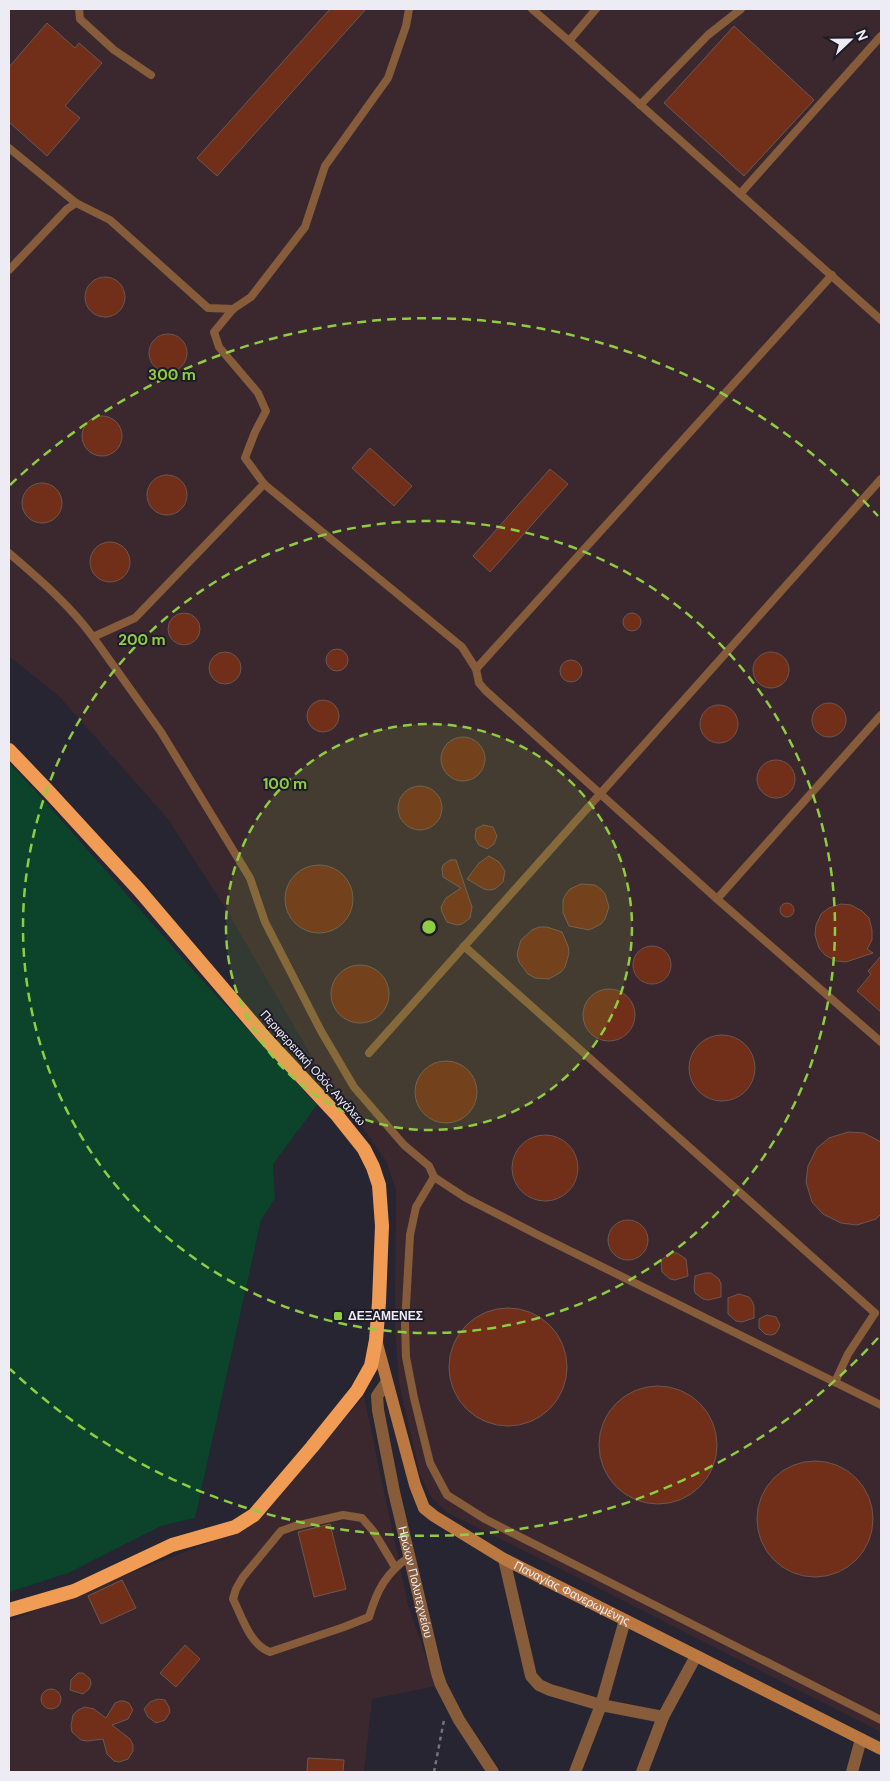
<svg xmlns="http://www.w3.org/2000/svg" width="890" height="1781" font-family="'DM Sans',sans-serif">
  <rect width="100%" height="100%" fill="#272532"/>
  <g fill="#3b282e">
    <path d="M9 9H881V1732L549 1563 448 1513 432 1498 420 1475 399 1382 395 1327 396 1190 386 1161 351 1111 325 1080 229 914 168 819 59 696 9 656Z"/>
    <path d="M364 1396 408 1605 436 1686 372 1699 364 1772H9V1621L236 1532 257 1522Z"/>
  </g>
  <path fill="#0b432b" d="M9 763 34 789 193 970 317 1105 273 1164 275 1198 261 1220 195 1518 161 1526 68 1573 9 1592Z"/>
  <g fill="#712e19" stroke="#6a5852">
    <path d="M330 9H366L217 176 197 158Z"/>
    <path d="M47 23 75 48 79 43 102 63 65 106 80 118 47 156 9 122V67Z"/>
    <path d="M734 26 814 100 744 176 664 103Z"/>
    <circle cx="105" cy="297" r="20"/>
    <circle cx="168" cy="353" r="19"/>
    <circle cx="102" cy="436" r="20"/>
    <path d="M370 448 412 486 394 506 352 468Z"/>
    <path d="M550 469 568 484 490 572 473 556Z"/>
    <circle cx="167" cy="495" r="20"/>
    <circle cx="42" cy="503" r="20"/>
    <circle cx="110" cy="562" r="20"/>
    <circle cx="632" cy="622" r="9"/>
    <circle cx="184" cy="629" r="16"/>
    <circle cx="337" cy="660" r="11"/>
    <circle cx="771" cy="670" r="18"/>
    <circle cx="225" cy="668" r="16"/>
    <circle cx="571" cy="671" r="11"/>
    <circle cx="323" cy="716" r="16"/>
    <circle cx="829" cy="720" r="17"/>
    <circle cx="719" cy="724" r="19"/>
    <circle cx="463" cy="759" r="22"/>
    <circle cx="776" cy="779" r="19"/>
    <circle cx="420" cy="808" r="22"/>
    <path d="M483 825 493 827 497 836 494 844 487 849 479 845 475 838 476 829Z"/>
    <path d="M489 856 499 862 505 871 503 882 495 889 490 890 484 889 467 879 479 863Z"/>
    <path d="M450 860H456L472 907 470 918 462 924 457 925 447 922 442 912 441 907 446 898 461 888 443 877 442 869 443 865Z"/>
    <circle cx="319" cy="899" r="34"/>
    <path d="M581 884 595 885 601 889 605 894 609 907 605 919 601 924 589 930 569 926 563 913V900L566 894 570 889Z"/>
    <circle cx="787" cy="910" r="7"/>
    <path d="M841 904 851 905 862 911 869 918 872 930V940L867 949 873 953 846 962 836 961 825 955 819 948 815 935 816 925 821 914 829 908Z"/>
    <path d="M539 927H547L562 932 568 946 569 953 565 967 561 972 549 979 535 978 528 974 519 962 517 954 521 940 532 930Z"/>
    <circle cx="652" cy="965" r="19"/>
    <path d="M881 956V1012L857 991 871 974 868 971Z"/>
    <circle cx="360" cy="994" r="29"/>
    <circle cx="609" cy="1015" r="26"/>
    <circle cx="722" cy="1068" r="33"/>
    <circle cx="446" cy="1092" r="31"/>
    <path d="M848 1132 864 1133 881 1142V1214L876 1219 857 1225 841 1223 823 1214 812 1202 806 1182 808 1166 817 1148 829 1138Z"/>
    <circle cx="545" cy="1168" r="33"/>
    <circle cx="628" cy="1240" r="20"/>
    <path d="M672 1253H677L686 1259 688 1276 675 1280 670 1279 662 1272 661 1260Z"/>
    <path d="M705 1273H711L719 1279 721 1284V1297L708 1300 703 1299 695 1293 694 1288 695 1276Z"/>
    <path d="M739 1294 749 1297 752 1301 754 1306V1318L742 1322 736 1321 728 1314V1298Z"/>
    <circle cx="508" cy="1367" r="59"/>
    <path d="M767 1315 776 1317 780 1325 778 1330 775 1334 770 1335 765 1334 759 1328V1319Z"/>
    <circle cx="658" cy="1445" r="59"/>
    <circle cx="815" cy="1519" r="58"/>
    <path d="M330 1524 346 1589 314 1597 298 1532Z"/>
    <path d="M122 1580 136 1608 101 1624 88 1596Z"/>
    <path d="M185 1645 200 1659 176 1687 160 1673Z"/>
    <path d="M78 1673H83L90 1679 91 1684 89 1689 83 1694 70 1690 71 1680Z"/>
    <circle cx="51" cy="1699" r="10"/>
    <path d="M158 1699 165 1700 169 1707 170 1712 165 1720 156 1723 148 1717 144 1709 150 1702Z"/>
    <path d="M120 1701H124L129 1703 133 1710 128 1719 112 1725 130 1739 133 1745V1751L128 1759 119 1762 114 1761 107 1754 103 1739 87 1741 81 1740 72 1732 71 1726 73 1715 78 1710 85 1707 94 1709 106 1718 115 1703Z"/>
    <path d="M308 1758 344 1760 343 1772H307Z"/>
  </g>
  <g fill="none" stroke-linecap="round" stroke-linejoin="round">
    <path stroke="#74727e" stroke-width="2.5" stroke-dasharray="4 4" stroke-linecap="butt" d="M434 1772 444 1720"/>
    <g stroke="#865c3b" stroke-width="8">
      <path d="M79 9 80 19 114 50 151 75"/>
      <path d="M532 9 569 41 596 9"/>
      <path d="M569 41 881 320"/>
      <path d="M640 105 708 35 741 9"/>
      <path d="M9 148 76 203 110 220 208 308 233 309"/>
      <path d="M740 194 881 36"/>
      <path d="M9 270 67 209 76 203"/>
      <path d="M832 275 476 669 479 683 485 690 717 899 881 1042"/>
      <path d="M264 484 245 458 255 432 266 411 258 393 219 347 214 332 233 309 251 297 305 227 325 166 388 78 406 26 409 9"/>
      <path d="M9 553C39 579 69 604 93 637L135 618 264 484 462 647 476 669"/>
      <path d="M93 637 161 732 250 878 265 922 321 1031 354 1087 404 1145 429 1166 434 1177 416 1207 410 1235 405 1323 406 1357 414 1398 430 1463 447 1495 485 1519 881 1720"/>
      <path d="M717 899 881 715"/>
      <path d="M464 946 875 1313 848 1354 835 1382"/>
      <path d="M369 1053 881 479"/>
      <path d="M434 1177 466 1198 538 1235 881 1405"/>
      <path d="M395 1567 374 1532 362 1518 343 1515 295 1526 281 1531 243 1577 236 1589 233 1599C242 1617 250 1645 270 1652L344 1627 369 1617C377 1590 386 1573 409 1557"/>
    </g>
    <g stroke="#865c3b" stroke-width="12">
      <path d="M504 1559 531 1676 539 1685 550 1690 601 1705 663 1717"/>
      <path d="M575 1772 601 1705 625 1620"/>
      <path d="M642 1772 663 1717 696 1656"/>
      <path d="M852 1772 861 1739"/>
    </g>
    <path stroke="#865c3b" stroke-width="12" id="s1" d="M386 1383 377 1396 378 1410 394 1492 437 1673 441 1685 459 1720 493 1772"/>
    <path stroke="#bb7841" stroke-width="12" id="s2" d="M376 1340 415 1485 424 1508 434 1516 504 1559 881 1749"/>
    <path stroke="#f09c55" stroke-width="14" d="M9 750 50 793 139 890 266 1039 336 1114 364 1149 373 1167 379 1185 382 1226 379 1302 376 1340 371 1366 357 1391 312 1447 254 1515 235 1527 172 1545 74 1591 9 1610"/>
  </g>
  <circle cx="429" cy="927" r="203" fill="#8ecd42" fill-opacity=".12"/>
  <g fill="none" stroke="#8ecd42" stroke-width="2.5" stroke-dasharray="9 6">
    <circle cx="429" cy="927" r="203"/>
    <circle cx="429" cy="927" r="406"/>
    <path d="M878 1338A609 609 0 0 1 10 1369M10 485A609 609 0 0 1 878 516"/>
  </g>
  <rect fill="#8ecd42" stroke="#1e1b28" stroke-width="2" x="333" y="1311" width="10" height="10" rx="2.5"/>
  <g text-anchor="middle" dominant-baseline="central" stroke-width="4" stroke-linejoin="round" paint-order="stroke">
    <g font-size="12" fill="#edecf5" stroke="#1e1b28">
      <text transform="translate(313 1068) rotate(48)">Περιφερειακή Οδός Αιγάλεω</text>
      <text stroke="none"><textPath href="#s1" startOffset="206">Ηρώων Πολυτεχνείου</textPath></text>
      <text stroke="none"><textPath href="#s2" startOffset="346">Παναγίας Φανερωμένης</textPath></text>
    </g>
    <g font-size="12" font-weight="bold" fill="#edecf5" stroke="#1e1b28" text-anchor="start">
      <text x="348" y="1316">ΔΕΞΑΜΕΝΕΣ</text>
    </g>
  </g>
  <circle cx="429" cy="927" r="8" fill="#8ecd42" stroke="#1e1b28" stroke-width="2.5"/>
  <g font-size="15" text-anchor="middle" font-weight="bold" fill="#8ecd42" stroke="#1e1b28" stroke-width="4" stroke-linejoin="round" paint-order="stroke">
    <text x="172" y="380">300 m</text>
    <text x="142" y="645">200 m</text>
    <text x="285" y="789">100 m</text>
  </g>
  <rect width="890" height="1781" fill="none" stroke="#edecf5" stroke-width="20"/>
  <g transform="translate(850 40) rotate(68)" stroke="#1e1b28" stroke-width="4" paint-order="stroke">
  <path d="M0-4L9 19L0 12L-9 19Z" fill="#edecf5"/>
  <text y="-8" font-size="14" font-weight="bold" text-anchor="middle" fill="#edecf5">N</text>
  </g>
</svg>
